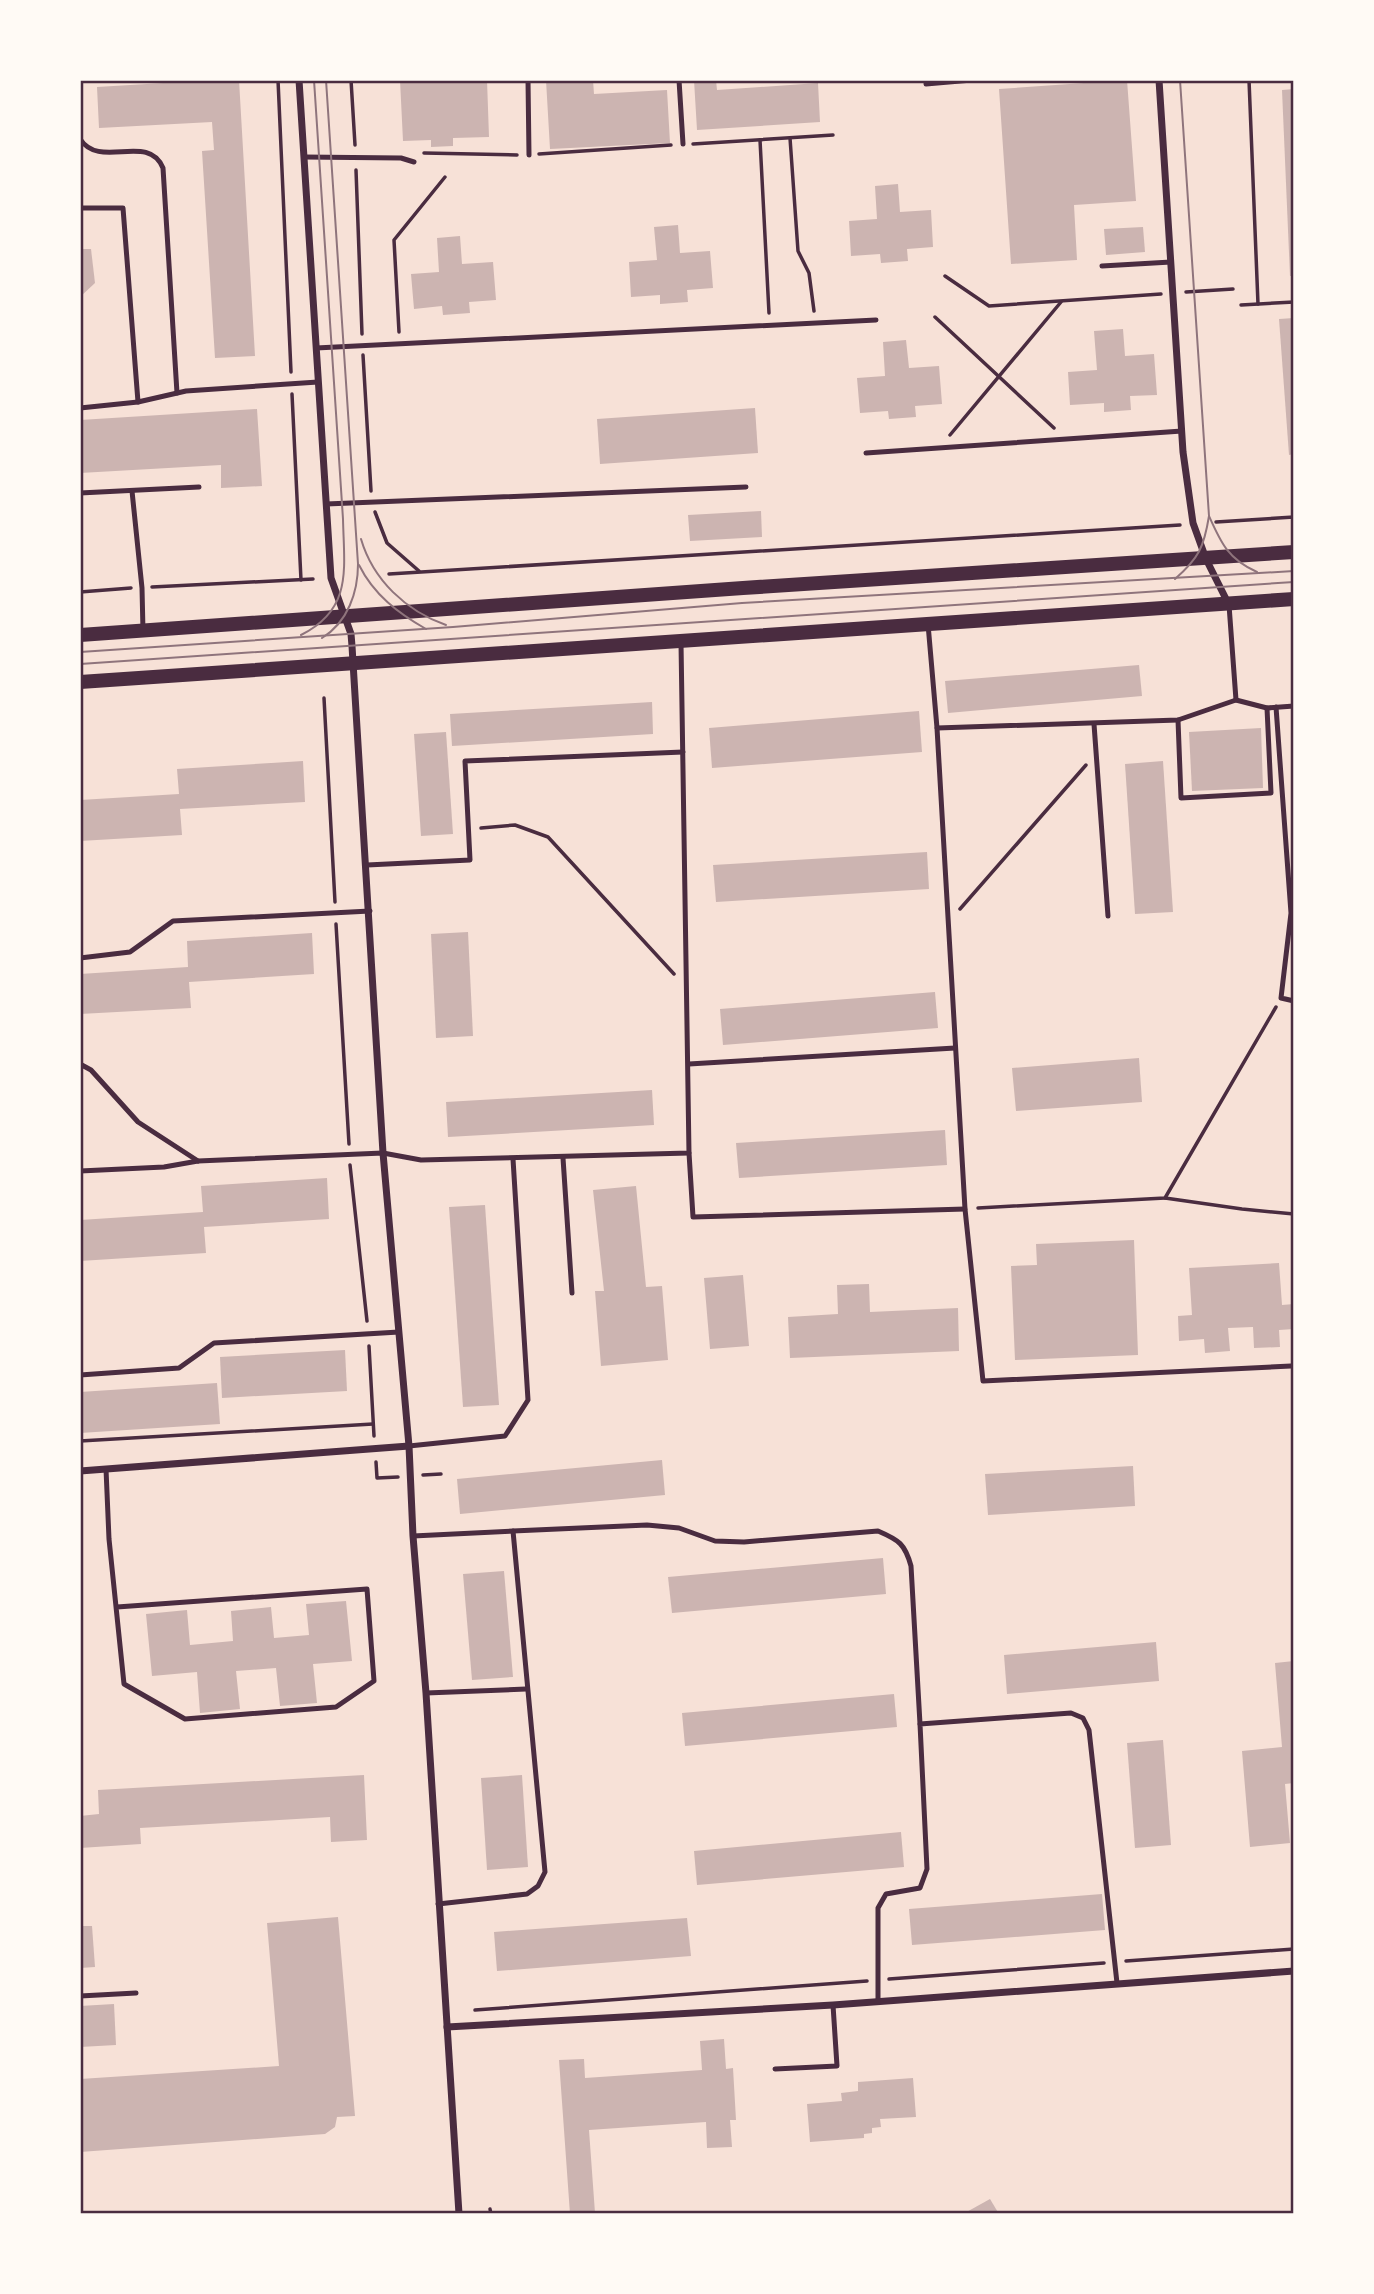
<svg xmlns="http://www.w3.org/2000/svg" width="1374" height="2294" font-family="'Fira Sans Condensed',sans-serif">
  <rect width="100%" height="100%" fill="#f7e1d7"/>
  <g fill="#ccb4b1">
    <path d="M213 80H239L255 356 215 358 202 151 214 150 212 122 99 128 97 87Z"/>
    <path d="M400 80H487L489 137 453 138V146L431 147V140L403 141Z"/>
    <path d="M546 80H593L594 94 667 90 670 143 550 149Z"/>
    <path d="M694 80H716L717 90 818 83 820 122 697 130Z"/>
    <path d="M1127 80 1136 201 1074 205 1077 260 1011 264 999 89Z"/>
    <path d="M1294 89V276H1290L1282 90Z"/>
    <path d="M898 184 900 212 931 210 933 247 907 249 908 261 881 263 880 254 851 256 849 221 877 219 875 186Z"/>
    <path d="M678 225 680 253 710 251 713 288 687 290 688 302 660 304V295L631 297 629 262 657 260 654 227Z"/>
    <path d="M1143 227 1145 252 1106 255 1104 229Z"/>
    <path d="M460 236 462 264 493 262 496 300 469 302 470 313 443 315 442 306 414 309 411 274 439 272 437 238Z"/>
    <path d="M80 249H91L95 283 80 297Z"/>
    <path d="M1294 318V454L1289 455 1279 319Z"/>
    <path d="M1123 329 1125 356 1154 354 1157 395 1130 396 1131 410 1104 412V403L1070 405 1068 372 1097 370 1094 331Z"/>
    <path d="M906 340 909 368 939 366 942 404 915 406 916 417 889 419 888 411 860 413 857 378 885 376 883 342Z"/>
    <path d="M755 408 758 453 600 464 597 419Z"/>
    <path d="M257 409 262 486 221 488V465L80 473V420Z"/>
    <path d="M761 511 762 537 690 541 688 515Z"/>
    <path d="M1139 665 1142 696 948 713 945 681Z"/>
    <path d="M652 702 653 734 452 746 450 714Z"/>
    <path d="M919 711 922 752 712 768 709 728Z"/>
    <path d="M1261 728 1263 788 1192 791 1189 732Z"/>
    <path d="M446 732 453 834 421 836 414 734Z"/>
    <path d="M303 761 305 802 180 809 182 835 80 841V800L179 794 177 769Z"/>
    <path d="M1163 761 1173 912 1135 914 1125 764Z"/>
    <path d="M927 852 929 889 716 902 713 865Z"/>
    <path d="M468 932 473 1036 436 1038 431 934Z"/>
    <path d="M312 933 314 974 189 982 191 1008 80 1014V974L188 967 187 941Z"/>
    <path d="M935 992 938 1028 723 1045 720 1009Z"/>
    <path d="M1139 1058 1142 1102 1016 1111 1012 1068Z"/>
    <path d="M652 1090 654 1125 448 1137 446 1102Z"/>
    <path d="M945 1130 947 1165 739 1178 736 1143Z"/>
    <path d="M327 1178 329 1219 204 1227 206 1253 80 1261V1220L203 1212 201 1186Z"/>
    <path d="M636 1186 646 1287 662 1286 668 1360 601 1366 595 1291H604L593 1190Z"/>
    <path d="M485 1205 499 1405 463 1407 449 1207Z"/>
    <path d="M1134 1240 1138 1355 1015 1360 1011 1266 1037 1265 1036 1244Z"/>
    <path d="M1279 1263 1282 1305 1294 1304V1329L1279 1330 1280 1347 1254 1348 1253 1327 1228 1328 1230 1351 1205 1353 1204 1339 1179 1341 1178 1316 1192 1315 1189 1268Z"/>
    <path d="M743 1275 749 1346 710 1349 704 1278Z"/>
    <path d="M869 1284 870 1312 958 1308 959 1351 790 1358 788 1317 838 1314 837 1285Z"/>
    <path d="M345 1350 347 1391 222 1398 220 1357Z"/>
    <path d="M217 1383 220 1424 80 1433V1392Z"/>
    <path d="M662 1460 665 1495 460 1514 457 1479Z"/>
    <path d="M1133 1466 1135 1506 988 1515 985 1474Z"/>
    <path d="M883 1558 886 1594 672 1613 668 1577Z"/>
    <path d="M504 1571 513 1677 472 1680 463 1574Z"/>
    <path d="M346 1601 352 1661 313 1664 317 1703 280 1706 276 1668 236 1671 240 1709 200 1713 197 1672 152 1676 146 1614 187 1610 190 1645 233 1641 231 1611 271 1607 274 1638 309 1635 306 1604Z"/>
    <path d="M1156 1642 1159 1681 1007 1694 1004 1655Z"/>
    <path d="M1294 1661V1783L1285 1784 1290 1843 1250 1847 1242 1751 1282 1747 1275 1663Z"/>
    <path d="M894 1694 897 1727 685 1746 682 1713Z"/>
    <path d="M1163 1740 1171 1845 1135 1848 1127 1743Z"/>
    <path d="M364 1775 367 1840 331 1842 330 1817 140 1828 141 1844 80 1848V1816L99 1814 98 1790Z"/>
    <path d="M522 1775 528 1867 487 1870 481 1778Z"/>
    <path d="M901 1832 904 1867 697 1885 694 1851Z"/>
    <path d="M1102 1894 1105 1930 912 1945 909 1909Z"/>
    <path d="M338 1917 355 2116 337 2117 335 2127 325 2134 80 2152V2079L279 2066 267 1923Z"/>
    <path d="M687 1918 691 1956 497 1971 494 1932Z"/>
    <path d="M80 1926H92L95 1967 80 1968Z"/>
    <path d="M114 2004 116 2045 80 2047V2006Z"/>
    <path d="M724 2039 726 2069 733 2068 736 2120H730L732 2147 707 2148 706 2122 589 2130 595 2213 570 2214 559 2060 584 2059 585 2078 702 2070 700 2041Z"/>
    <path d="M913 2078 916 2117 880 2119 881 2127 872 2128V2133L864 2134V2138L810 2142 807 2104 842 2101 841 2093 858 2091V2082Z"/>
    <path d="M990 2199 999 2214H963Z"/>
  </g>
  <g fill="none" stroke-linecap="round" stroke-linejoin="round">
    <g stroke="#4a2c40" stroke-width="3.5">
      <path d="M278 80 291 372"/>
      <path d="M351 80 355 145"/>
      <path d="M1249 80 1258 304"/>
      <path d="M790 138 798 251 809 273 814 311"/>
      <path d="M760 140 769 313"/>
      <path d="M693 144 833 135"/>
      <path d="M424 153 517 155"/>
      <path d="M539 154 671 145"/>
      <path d="M356 170 362 334"/>
      <path d="M945 276 989 306 1161 294"/>
      <path d="M1186 292 1233 289"/>
      <path d="M1241 305 1294 302"/>
      <path d="M935 317 1054 428"/>
      <path d="M399 332 394 240 445 177"/>
      <path d="M363 355 371 491"/>
      <path d="M292 394 301 580"/>
      <path d="M950 435 1061 302"/>
      <path d="M375 512 387 543 419 571"/>
      <path d="M1216 522 1294 517"/>
      <path d="M389 574 1180 525"/>
      <path d="M152 587 313 579"/>
      <path d="M80 592 131 588"/>
      <path d="M324 698 335 902"/>
      <path d="M481 828 515 825 548 837 674 974"/>
      <path d="M960 909 1086 765"/>
      <path d="M336 924 349 1144"/>
      <path d="M350 1165 367 1321"/>
      <path d="M1165 1198 1242 1209 1294 1214"/>
      <path d="M978 1208 1165 1198 1276 1007"/>
      <path d="M369 1346 374 1436"/>
      <path d="M80 1441 373 1424"/>
      <path d="M376 1462 377 1478 398 1477"/>
      <path d="M423 1475 441 1474"/>
      <path d="M1126 1961 1294 1949"/>
      <path d="M889 1979 1104 1963"/>
      <path d="M475 2010 867 1981"/>
      <path d="M490 2209 491 2214"/>
    </g>
    <g stroke="#4a2c40" stroke-width="5">
      <path d="M528 80 529 155"/>
      <path d="M679 80 683 144"/>
      <path d="M926 84 972 80"/>
      <path d="M80 139C100 170 148 132 163 168L177 393"/>
      <path d="M304 157 401 158 414 162"/>
      <path d="M80 208H123L138 402 186 391 318 382"/>
      <path d="M1102 266 1171 262"/>
      <path d="M316 348 876 320"/>
      <path d="M80 408 138 402"/>
      <path d="M866 453 1182 431"/>
      <path d="M132 491 142 588 143 631"/>
      <path d="M80 493 199 487"/>
      <path d="M326 504 746 487"/>
      <path d="M1229 605 1236 700"/>
      <path d="M928 624 937 728 965 1209 983 1381 1291 1366"/>
      <path d="M1276 707 1291 913 1281 998 1294 1001"/>
      <path d="M1178 720 1181 798 1271 793 1267 708"/>
      <path d="M1094 724 1108 916"/>
      <path d="M937 728 1178 720 1236 700 1267 708 1294 706"/>
      <path d="M367 865 470 860 465 761 683 752"/>
      <path d="M80 958 130 952 173 921 370 911"/>
      <path d="M80 1064 91 1070 138 1122 198 1161"/>
      <path d="M689 1064 955 1048"/>
      <path d="M689 1153 693 1217 965 1209"/>
      <path d="M563 1158 572 1293"/>
      <path d="M80 1171 164 1167 198 1161 383 1153 421 1160 689 1153 681 643"/>
      <path d="M80 1375 179 1368 214 1343 399 1332"/>
      <path d="M409 1446 505 1436 528 1400 513 1159"/>
      <path d="M106 1469 109 1539 124 1684 185 1719 336 1707 374 1681 367 1589 117 1607"/>
      <path d="M513 1531 647 1525 679 1528 715 1541 744 1542 878 1531C899 1540 905 1544 911 1566L920 1724"/>
      <path d="M413 1536 513 1531 545 1872 538 1886 527 1894 438 1904"/>
      <path d="M426 1693 526 1689"/>
      <path d="M80 1996 136 1993"/>
      <path d="M878 2001V1908L886 1894 920 1888 927 1869 920 1724 1071 1713 1083 1718 1089 1730 1117 1983"/>
      <path d="M775 2069 837 2066 833 2005"/>
    </g>
    <g stroke="#4a2c40" stroke-width="7">
      <path d="M299 80 331 578 351 634 352 646 383 1153 409 1446 413 1536 426 1693 459 2214"/>
      <path d="M1159 80 1183 452 1193 523 1206 559 1228 603"/>
      <path d="M80 1471 409 1446"/>
      <path d="M447 2027 833 2005 1294 1971"/>
    </g>
    <g stroke="#4a2c40" stroke-width="14">
      <path d="M80 635 743 588 1294 552"/>
      <path d="M80 682 1294 599"/>
    </g>
    <g stroke="#8f747c" stroke-width="2">
      <path d="M1209 516C1221 543 1228 559 1257 572"/>
      <path d="M361 539C373 580 406 611 446 625"/>
      <path d="M359 565C374 595 398 613 426 629"/>
      <path d="M1175 579C1199 558 1204 547 1209 516L1180 80"/>
      <path d="M301 635C353 609 344 569 343 519L314 80"/>
      <path d="M322 638C348 622 358 592 358 564L326 80"/>
      <path d="M80 652 453 627 742 603 1294 571"/>
      <path d="M80 664 1294 582"/>
    </g>
  </g>
  <rect width="1374" height="2294" fill="none" stroke="#fffaf5" stroke-width="164"/>
  <rect x="82" y="82" width="1210" height="2130" fill="none" stroke="#4a2c40" stroke-width="2.5"/>
</svg>
